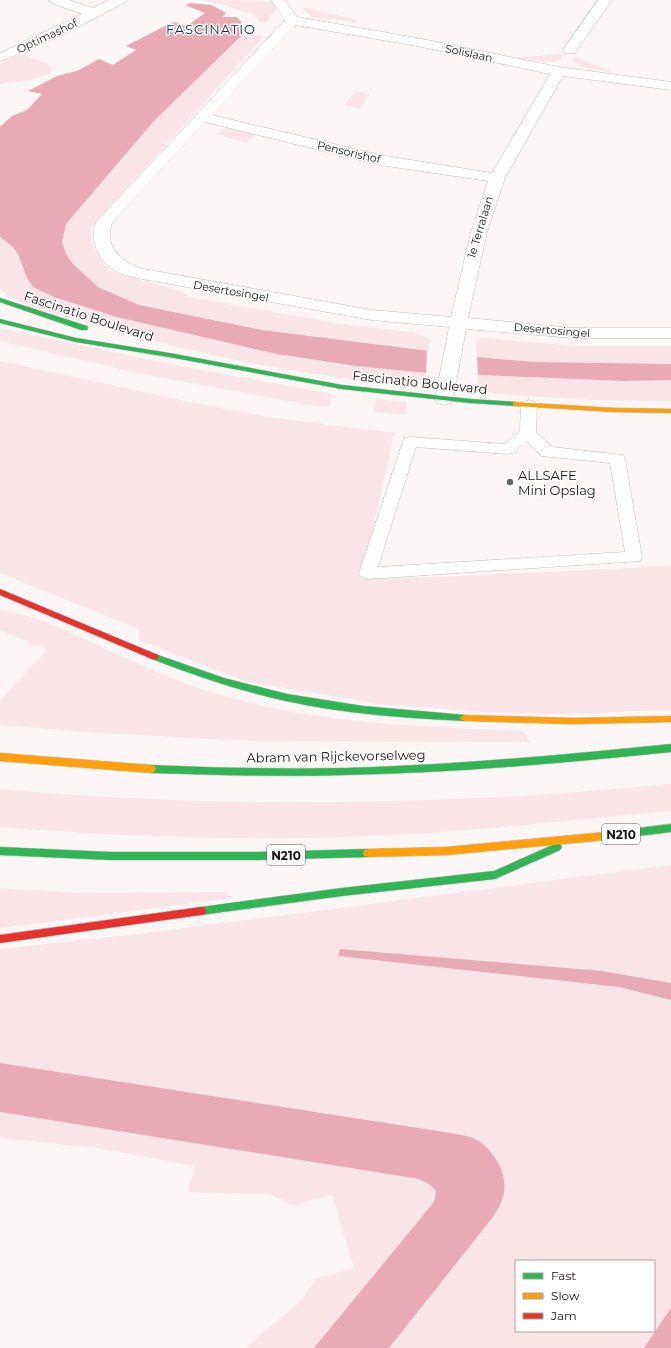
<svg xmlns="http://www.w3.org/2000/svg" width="671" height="1348" font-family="Montserrat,sans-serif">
  <rect width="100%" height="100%" fill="#fcf6f6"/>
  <g fill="#fae4e7" fill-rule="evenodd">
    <path d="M201 0 267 1 273 3 276 8 267 22 261 23 251 12 247 13 224 5Z"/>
    <path d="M306 8 357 20 356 22 311 17 303 9Z"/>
    <path d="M243 34 264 36 90 229C88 241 101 262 109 271L180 291 189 297 341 324 412 332 428 338 430 351 262 330 139 305 98 287 73 263 66 254 62 242 66 224 153 122Z"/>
    <path d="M21 54 51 65V73L30 80 0 84V64Z"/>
    <path d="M559 54 563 55 555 62H551L514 58Z"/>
    <path d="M574 58H578L614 73 582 67 572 59Z"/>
    <path d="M355 91 370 94 360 108 345 105Z"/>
    <path d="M232 125 258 132 246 143 216 134Z"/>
    <path d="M0 237C13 244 18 253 23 266L277 354 356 366 427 373 425 379 414 383V387C300 375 188 353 78 320 53 312 20 308 0 289Z"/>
    <path d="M0 328 175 365 332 394 329 407 315 406 138 373 0 341Z"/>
    <path d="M482 338 576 346H671V364L534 362 477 357 475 342Z"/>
    <path d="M0 361 194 403 269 417 394 433 362 579 461 576 671 566V710L560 714 482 712 378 704 244 681 139 640V629L0 573Z"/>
    <path d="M477 375 624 381 671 380V401L593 400 497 394 485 392 478 389Z"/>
    <path d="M376 399 407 402 405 415 374 412Z"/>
    <path d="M0 610C13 613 29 615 41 620 98 643 152 674 211 692 311 724 419 726 523 731L530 742 257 741 100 733 0 725V701L47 650 0 630Z"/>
    <path d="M671 784V811C585 818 498 829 412 834 275 842 136 838 0 827V789C160 804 322 805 482 798 545 796 608 789 671 784Z"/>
    <path d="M671 865V983L602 971 340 949 338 956 619 987 671 1000V1308L644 1348H389L493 1217 503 1199 504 1180 451 1133 0 1063V949L139 934ZM516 1261H654V1331H516Z"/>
    <path d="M0 888 78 893 224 892 234 898 0 928Z"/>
    <path d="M0 1112 419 1179 429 1184 436 1191 435 1202 314 1348H245L301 1301 316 1279 354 1268 332 1195 293 1205 269 1194 188 1192 195 1166 98 1148 0 1138Z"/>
  </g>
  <g fill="#e8aab5">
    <path d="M190 3 211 5 226 13 222 17H237L242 23 243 34 153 122 66 224 62 242 66 254 73 264 98 287 139 305 262 330 477 357 534 362 671 364V380L624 381 427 373 356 366 277 354 117 317 54 297 33 287 27 278 18 254 12 246 0 237V127L12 116 27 110 42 94 28 91 57 76 77 71 99 59 113 65 136 50 126 46 173 22 187 26 205 13 185 5Z"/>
    <path d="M340 949 602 971 671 983V1000L619 987 338 956Z"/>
    <path d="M0 1063 451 1133C458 1135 466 1135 473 1138 494 1148 511 1177 502 1200 500 1206 496 1212 493 1217L389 1348H314L434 1202 436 1191 429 1184 419 1179 0 1112Z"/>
    <path d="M671 1308V1348H644Z"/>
  </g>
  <path fill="#fcf6f6" d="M427 349 477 355 478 377 426 374Z"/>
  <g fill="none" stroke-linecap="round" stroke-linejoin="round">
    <defs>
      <path id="lane" d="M529 400 534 402 537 405 536 432 552 447 623 455 625 459 642 557 640 561 367 579 361 577 359 573 404 438 410 437 504 444 520 431 521 405 524 402ZM527 441 541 456 610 463 625 552 378 567 416 447 507 454 513 453Z"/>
      <g id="street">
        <path d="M49 0H69L93 8 109 0H126L124 3 64 34 0 62V53L82 14 51 3Z"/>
        <path d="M271 0H285L297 17 417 38 559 67 671 82V90L563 76 505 178 487 232 468 318 574 328H671V338H574L466 329 453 399 451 403 444 405 437 403 435 399 449 327 372 320 142 279C133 277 123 275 115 271 98 261 89 240 96 222L285 20ZM295 25 417 46 550 74 492 173 380 155 212 115ZM205 122 380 165 488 181 471 232 451 317 372 310 144 269C123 263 103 248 112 223Z"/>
        <path d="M598 0H612L575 53H565L563 50Z"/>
      </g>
      <g id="fast">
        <path d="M0 298 87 326 88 328 87 330H81L0 302Z"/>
        <path d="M0 319 76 338 169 353 342 385 470 399 516 402 520 404 516 406 470 403 342 389 169 357 76 342 0 323Z"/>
        <path d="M155 654 224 678 287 694 363 706 465 715 468 716 470 718 468 720 465 721C405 718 345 714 286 701 240 691 196 676 152 659L151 657Z"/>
        <path d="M671 744V752C563 763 454 773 345 775 280 777 216 775 151 773L148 772 146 769 148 766 151 765C216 768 280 769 345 768 454 765 563 755 671 744Z"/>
        <path d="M671 824V832L606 840 603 839 601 836 603 833 606 832Z"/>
        <path d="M557 843 560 844 562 847 560 850 495 879 342 896 201 915 197 914 196 911 197 908 201 907 342 888 494 871Z"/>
        <path d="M0 847 110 852H257L368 849 372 850 373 853 372 856 368 857 257 860H110L0 855Z"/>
      </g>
      <g id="slow">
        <path d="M513 402 614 408 671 409V413L614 412 516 406H513Z"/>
        <path d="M465 715 572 718 671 716V722L572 724 465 721 462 720 460 718 462 716Z"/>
        <path d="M0 753 151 765 154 766 156 769 154 772 151 773 0 761Z"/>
        <path d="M606 832 609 833 611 836 609 839 606 840 446 855 368 857 364 856 363 853 364 850 368 849 446 847Z"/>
      </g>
      <g id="jam">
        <path d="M0 589 158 655 159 657 155 660 152 659 0 595Z"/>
        <path d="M201 907 205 908 206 911 205 914 201 915 0 943V935Z"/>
      </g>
    </defs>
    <use href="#lane" stroke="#c4bfc0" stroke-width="1"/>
    <use href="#street" stroke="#c4bfc0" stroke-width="1"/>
    <use href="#fast" stroke="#c4bfc0" stroke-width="1"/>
    <use href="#slow" stroke="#c4bfc0" stroke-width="1"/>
    <use href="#jam" stroke="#c4bfc0" stroke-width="1"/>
    <use href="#lane" fill="#fffefe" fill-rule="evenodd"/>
    <use href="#street" fill="#fffefe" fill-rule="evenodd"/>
    <use href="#fast" fill="#30b455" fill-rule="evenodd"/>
    <use href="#slow" fill="#ff9f0a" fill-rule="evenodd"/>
    <use href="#jam" fill="#e5322d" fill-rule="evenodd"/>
  </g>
  <circle fill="#696464" stroke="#fff" stroke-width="1.5" cx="510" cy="482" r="4"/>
  <g text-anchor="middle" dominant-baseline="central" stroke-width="3" stroke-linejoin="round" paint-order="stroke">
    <g font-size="11" fill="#1a1516" stroke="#fff">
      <text transform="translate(47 36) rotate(-25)">Optimashof</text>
      <text transform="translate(469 53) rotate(12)">Solislaan</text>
      <text transform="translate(349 152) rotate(13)">Pensorishof</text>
      <text transform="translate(480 227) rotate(-73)">1e Terralaan</text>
      <text transform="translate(231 291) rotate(10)">Desertosingel</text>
      <text transform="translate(552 330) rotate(5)">Desertosingel</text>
    </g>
    <g fill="#fff" stroke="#5f5b5c" stroke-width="1">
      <rect x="602" y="824" width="38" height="20" rx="3"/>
      <rect x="267" y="845" width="38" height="20" rx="3"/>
    </g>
    <g font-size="12" font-weight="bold" fill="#1a1516">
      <text x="621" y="834">N210</text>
      <text x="286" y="855">N210</text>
    </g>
    <g font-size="13" letter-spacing="1" fill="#092f47" stroke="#fff">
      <text x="211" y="29">FASCINATIO</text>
    </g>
    <g font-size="13" fill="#1a1516" stroke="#fff">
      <text transform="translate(89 316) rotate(18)">Fascinatio Boulevard</text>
      <text transform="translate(420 382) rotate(6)">Fascinatio Boulevard</text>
      <text transform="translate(336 756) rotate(-1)">Abram van Rijckevorselweg</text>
    </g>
    <g font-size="13" fill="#1a1516" stroke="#fff" text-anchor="start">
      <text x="518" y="475">ALLSAFE<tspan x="518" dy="15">Mini Opslag</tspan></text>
    </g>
  </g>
  <rect x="515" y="1260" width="140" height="72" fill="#ffffff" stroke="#a3a1a2"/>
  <rect x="523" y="1273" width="20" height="6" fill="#30b455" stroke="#a3a1a2"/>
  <text x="551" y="1280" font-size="12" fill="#1a1516">Fast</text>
  <rect x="523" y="1293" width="20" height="6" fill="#ff9f0a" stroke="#a3a1a2"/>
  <text x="551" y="1300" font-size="12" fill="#1a1516">Slow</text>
  <rect x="523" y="1313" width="20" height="6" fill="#e5322d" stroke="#a3a1a2"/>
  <text x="551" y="1320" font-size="12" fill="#1a1516">Jam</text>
</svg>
